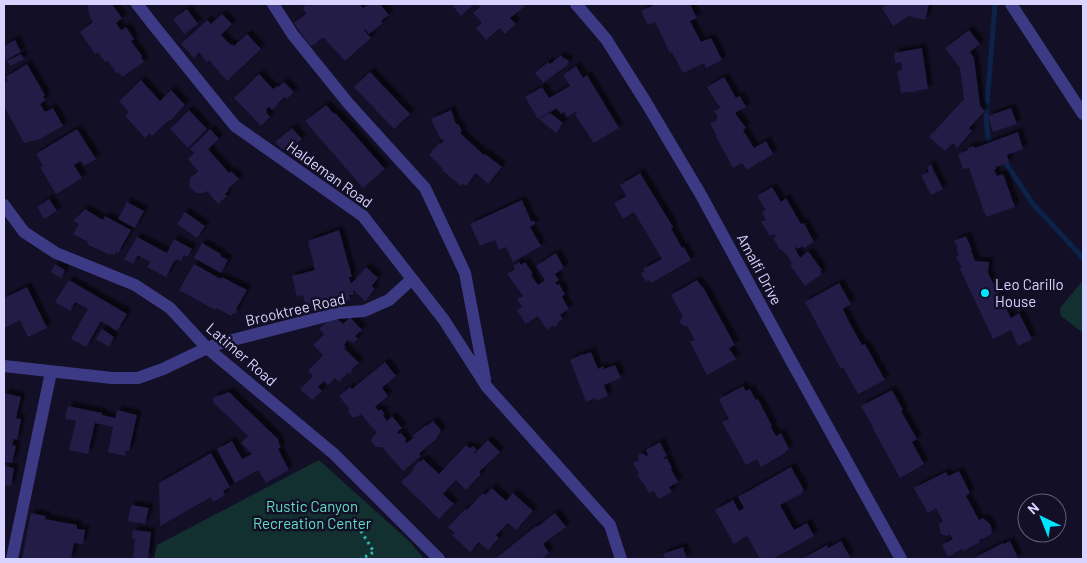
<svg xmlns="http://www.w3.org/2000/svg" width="1087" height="563" font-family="Barlow,sans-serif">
  <defs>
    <filter id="shadow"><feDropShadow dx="4.5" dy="-4.5" stdDeviation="1" flood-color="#0009"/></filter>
  </defs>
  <rect width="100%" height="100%" fill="#130f26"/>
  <g fill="#12302f">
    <path d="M1081 283H1083V333L1061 316 1060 308Z"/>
    <path d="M319 460 410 542 424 559H154L157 545Z"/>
  </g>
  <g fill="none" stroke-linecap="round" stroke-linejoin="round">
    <g stroke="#0c2248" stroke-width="5">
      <path d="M994 146 988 138 986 117 995 4"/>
      <path d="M1003 159 1033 204 1083 258"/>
    </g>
  </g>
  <g fill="#241b47" filter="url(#shadow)">
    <path d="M88 4H104L105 5 112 4 122 18 116 23 121 30 126 27 134 39 131 41 142 56 141 57 144 62 122 77 119 72 117 74 108 61 105 62 98 52 95 54 80 32 93 22 89 15 90 14 88 10Z"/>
    <path d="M306 4H308L310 6 314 4H359L363 8 369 4H380L389 15 381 21 383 23 369 34 365 29 364 30 371 38 345 61 324 38H322L315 44 310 46 294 23 306 14 303 8Z"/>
    <path d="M455 4H474L461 16 453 6Z"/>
    <path d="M477 4H523L525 6 510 18 516 24 505 34 500 28 486 40 476 28 482 23 473 13 480 7Z"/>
    <path d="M656 4H690L697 18 690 21 701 42 711 38 722 60 706 68 704 63 683 73 672 52 670 53 655 22 648 25 641 11Z"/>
    <path d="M884 4H929L925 20 909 16 893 26 882 8 886 6Z"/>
    <path d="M187 9 198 24 184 34 173 19Z"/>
    <path d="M222 14 232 24 221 35 231 45 232 44 234 46 247 34 261 49 227 81 209 60 207 62 199 52 194 58 181 44 207 20 211 24Z"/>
    <path d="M969 30 980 44 970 52 974 58 980 106 985 111 969 128 972 131 957 148 953 143 945 151 929 137 964 99 960 68 945 48Z"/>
    <path d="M15 40 21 52 6 60 4 57V46Z"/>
    <path d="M922 48 928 89 915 91 914 93 911 92 901 93 897 71 902 70 901 62 895 63 894 53Z"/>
    <path d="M21 54 24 59 10 66 7 61Z"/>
    <path d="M561 55 564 59 565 58 569 61 568 63 569 64 543 83 535 73 548 62 550 64Z"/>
    <path d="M27 64 45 95 43 97 46 100 40 104 45 112 53 108 63 126 40 139 24 143 4 106V83L8 81 6 77Z"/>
    <path d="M576 66 583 78 587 75 619 128 594 143 575 115 577 114 575 112 567 117 564 112 561 114 557 108 538 119 525 97 542 87 549 98 570 86 563 75Z"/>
    <path d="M370 72 410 114 394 129 354 87Z"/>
    <path d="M259 74 273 89 277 86 278 87 284 82 294 92 287 99 284 97 272 110 269 107 266 109 267 110 266 112 270 117 261 126 234 98Z"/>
    <path d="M724 77 736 98 740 96 746 107 735 113 746 128 743 130 754 148 766 141 773 154 747 170 742 163 733 168 716 137 717 136 710 124 717 120 716 119 718 117 714 111 720 108 707 87Z"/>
    <path d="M141 80 160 101 171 90 185 105 170 121 169 120 152 136 150 133 145 138 125 116 129 112 119 101Z"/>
    <path d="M326 105 334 114 335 113 347 126 385 169 363 188 305 121Z"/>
    <path d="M1011 108 1017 124 993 132 988 116Z"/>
    <path d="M189 110 207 129 188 148 170 129Z"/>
    <path d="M451 110 456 124H458L462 131 460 132 462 135 484 155 485 154 502 167 488 184 476 173 466 186 463 184 461 186 442 170 443 169 429 155 439 143 441 144 444 140 440 138 431 119Z"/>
    <path d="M550 113 563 123 556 133 539 119Z"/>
    <path d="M292 128 302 139 288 152 285 148 283 150 275 142Z"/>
    <path d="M77 129 96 159 84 166 81 161 74 165 82 178 56 194 40 167 43 166 36 154Z"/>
    <path d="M210 129 219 139 208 149 229 173 231 171 239 179 228 189 229 190 225 194 227 196 218 204 207 191 204 193H196L189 186 190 178 198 171 188 159 194 153 190 149Z"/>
    <path d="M1018 132 1023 149 1007 155 1009 162 996 167V169L994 170 997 176 1003 174 1015 207 986 217 969 168 966 169 965 168 963 169 958 154 968 150 967 148 974 146 975 148Z"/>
    <path d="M931 165 943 189 931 195 921 175 929 172 927 167Z"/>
    <path d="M640 173 673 227 671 228 682 248 684 247 691 260 651 283 649 280 646 282 641 273 644 272 643 269 662 259 634 212 623 219 614 203 626 196 620 185Z"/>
    <path d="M772 187 781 202 786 198 801 224 804 223 814 242 804 248 803 246 798 249 796 247 795 248 800 258 808 251 822 270 820 272 822 274 805 286 790 265 792 264 786 253 785 254 781 249 780 250 773 238 776 237 774 234 770 236 761 222 766 220 762 212 766 210 757 196Z"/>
    <path d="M49 199 57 211 44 219 37 207Z"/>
    <path d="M522 200 531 221H534L535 222V224L530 227 541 246 513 262 506 247 499 250 495 240 480 246 470 224Z"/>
    <path d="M127 202 144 211 135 228 118 219Z"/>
    <path d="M85 209 103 220 105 216 131 230 118 253 116 252 114 255 111 253 110 255 87 244 88 242 73 234 79 224 73 221Z"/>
    <path d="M185 212 205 226 197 238 177 224Z"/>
    <path d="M339 230 352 277H349L351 284 366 267 378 278 372 286 375 289 365 301 353 290 354 295H349L350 300 335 304 334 299 306 306 303 295 297 297 292 276 315 270 308 241Z"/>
    <path d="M966 236 972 250H971L975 261 989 262 988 273 1011 318 1019 313 1032 339 1018 346 1011 330 993 339 960 269 962 268 956 257 959 255 956 248 958 247 954 241Z"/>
    <path d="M137 237 167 253 174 239 192 249 187 257 184 255 181 261 177 259 176 261 175 260 166 277 147 267 150 262 138 255 133 264 124 259Z"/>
    <path d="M202 243 221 254 220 256 228 260 221 273 194 258Z"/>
    <path d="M556 253 564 268 555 274 559 280 555 283 557 285 559 284 565 294 562 297 569 309 560 315 563 319 557 323 558 324 554 327 553 325 547 330 538 316 526 324 517 310 522 307 517 299 523 296 507 274 515 269 513 266 519 262 521 265 525 262 533 274 531 275 538 285 545 280 536 266Z"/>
    <path d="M55 264 65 270 61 278 51 272Z"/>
    <path d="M194 264 221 279 222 277 247 290 236 309 237 310 235 314 233 313 231 316 216 308 215 310 179 290Z"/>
    <path d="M69 280 127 314 117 331 101 321 86 347 71 339 88 309 75 302 70 311 55 302Z"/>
    <path d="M697 280 702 287H703L735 345 729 348 736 359 707 375 690 342 695 340 687 326H684L680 323V320L683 317 671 295Z"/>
    <path d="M839 283 851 304 843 309 848 320 862 345 865 344 885 380 858 394 843 367 841 369 805 302Z"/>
    <path d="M27 287 47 328 28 337 20 320 4 328V298Z"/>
    <path d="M334 315 343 324 350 317 362 330 355 336 358 339 353 343 351 341 350 342 348 340 344 345 346 347 344 348 359 363 351 370 352 371 350 374 349 372 339 382 335 378 328 385 324 381 318 387 322 391 312 400 300 389 313 376 308 371 323 355 313 345 324 334 319 329Z"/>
    <path d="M102 329 114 337 109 347 96 339Z"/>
    <path d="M591 352 598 369 603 366 604 369 615 365 621 378 604 385 608 396 596 401 595 398 586 402 570 360 583 354V355Z"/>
    <path d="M385 362 396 376 382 388 388 396 375 407 379 411 381 409 385 414 383 415 387 421 392 416 402 428 397 432 399 434 401 433 406 439 405 441 407 443 414 437 412 436 426 425 427 426 433 421 441 430 440 431 441 432 437 437V438L419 454 421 456 403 471 382 447H376L371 442 373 436 377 433 361 414 357 417H352L348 412 349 408 339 396 350 387 352 389Z"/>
    <path d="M743 386 746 391 750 389 756 400 758 399 772 426 771 427 776 436 781 433 789 449 785 452V453L761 467 757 459 746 465 722 422 729 419 719 399Z"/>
    <path d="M892 390 903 410 901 411 917 439 912 442 924 464 900 478 876 434 874 432 873 427 861 406Z"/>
    <path d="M229 392 279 440 278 441 281 447 278 449 289 470 266 483 258 470 235 483 217 449 232 441 242 459 252 454 241 443 248 436 213 402 214 397Z"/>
    <path d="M4 393 21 397 16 418 21 419 17 440 14 439 12 445 16 446 12 463 4 462Z"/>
    <path d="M68 406 102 413V415L115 418 117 410 137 415 129 451H126L125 456 108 452 113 427 95 423 88 454 69 450 76 421 65 419Z"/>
    <path d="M488 440 500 452 479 472 481 474 466 490 456 480 443 494 454 504 439 519 401 482 414 469 413 468 419 461 420 462 423 459 439 474 466 445 470 448 473 446 477 450 474 452 475 453Z"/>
    <path d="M660 442 667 456 664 458V459L667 458 672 468 671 469 678 482 669 487 672 492 659 499 654 491 649 493 644 484H643L637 474 639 473 633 463 639 460 638 458 639 454H644L646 456 648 455 646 450Z"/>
    <path d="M211 453 230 487 223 491 225 495 213 502 211 497 160 526 159 483Z"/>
    <path d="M4 466 14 468 11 486 4 485Z"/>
    <path d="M791 467 804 490 802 492 803 493 780 505 794 530 807 523 814 536 773 559H760L747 536 734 544 715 510 733 500 739 511 744 508 738 497Z"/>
    <path d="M959 471 970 493 966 496 979 520 983 518 989 523 991 526 992 533 983 539V538L979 540 980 542 963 551 962 549 948 557 942 545 953 539 950 534 946 536 941 534 939 526V524L943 521 936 508 928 513 914 488 946 472 948 476Z"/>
    <path d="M492 488 506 501 513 493 533 511 516 530 508 523 496 535 499 538 488 550 479 542 470 552 452 535 455 533 448 527 465 509 467 510 483 493 485 495Z"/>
    <path d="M131 505 149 508 145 524 128 521Z"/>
    <path d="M31 513 46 516 45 519 77 525V529L85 530 83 544 74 543 71 559H22Z"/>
    <path d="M555 513 566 527 543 544 549 553 541 559H495L536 526 537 527Z"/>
    <path d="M133 530 151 532 148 559H133L135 539H132Z"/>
    <path d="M841 541 850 557 846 559H805L804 558 827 545 828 548Z"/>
    <path d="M1010 541 1017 555H1016L1018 559H972L1003 543 1004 544Z"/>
    <path d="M683 547 687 559H665L663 554Z"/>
  </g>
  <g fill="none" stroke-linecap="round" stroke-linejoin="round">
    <path stroke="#2fb8b0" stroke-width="3" stroke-dasharray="2.5 4" stroke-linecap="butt" d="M343 527 354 520 374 552 361 559"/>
    <g stroke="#3d3a85" stroke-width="12">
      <path d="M137 4 155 27 235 126 363 216 444 320 487 387 610 525 621 559"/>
      <path d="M273 4 293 35 348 103 425 188 465 273 485 379"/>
      <path d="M576 4 606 39 647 104 701 195 789 357 901 559"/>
      <path d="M1011 4 1083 114"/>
      <path d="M4 205 24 232 56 253 135 285 170 308 207 348 334 454 439 559"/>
      <path d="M4 366 112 378H138L163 369 207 348 221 343 338 313 364 311 389 300 412 279"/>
      <path d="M12 559 51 372"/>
    </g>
  </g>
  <circle fill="#00e5ff" stroke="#130f26" stroke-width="2" cx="985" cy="293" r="5"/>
  <g text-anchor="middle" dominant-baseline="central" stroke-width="5" stroke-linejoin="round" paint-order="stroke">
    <g font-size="15" fill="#d9d4ff" stroke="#130f26">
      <text transform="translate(330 174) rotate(36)">Haldeman Road</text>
      <text transform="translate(760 269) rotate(62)">Amalfi Drive</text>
      <text transform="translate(295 309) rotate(-13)">Brooktree Road</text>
      <text transform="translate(242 354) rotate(41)">Latimer Road</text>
    </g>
    <g font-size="15" fill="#d9d4ff" stroke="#130f26" text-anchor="start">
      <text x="995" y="284">Leo Carillo<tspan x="995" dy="17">House</tspan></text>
    </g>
    <g font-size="15" fill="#5fe0c0" stroke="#130f26">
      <text x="312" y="506">Rustic Canyon<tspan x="312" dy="17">Recreation Center</tspan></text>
    </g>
  </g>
  <rect width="1087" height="563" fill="none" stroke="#d9d4ff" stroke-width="10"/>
  <g transform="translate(1042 518) rotate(317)"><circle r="24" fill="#130f26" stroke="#625e7d"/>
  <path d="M0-4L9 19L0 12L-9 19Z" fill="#00e5ff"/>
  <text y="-8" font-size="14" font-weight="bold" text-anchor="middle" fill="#d9d4ff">N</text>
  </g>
</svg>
